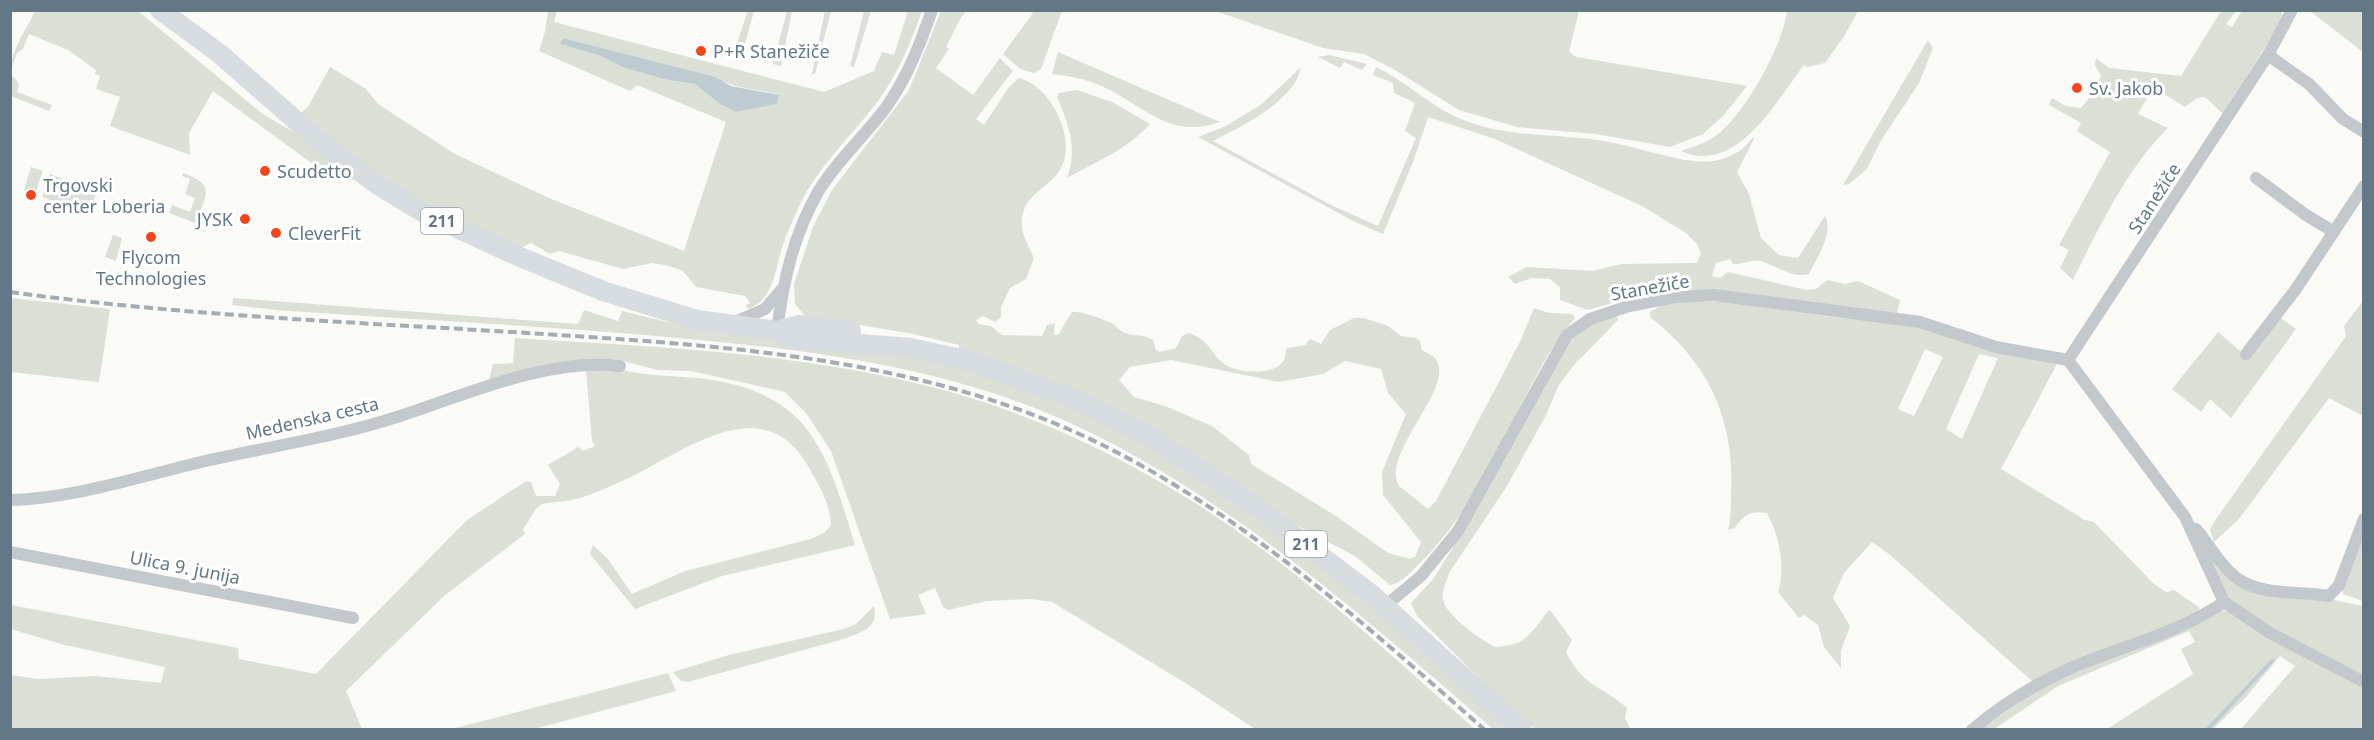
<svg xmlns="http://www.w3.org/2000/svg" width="2374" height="740" font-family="'Noto Sans',sans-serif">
  <rect width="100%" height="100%" fill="#fafaf7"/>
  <g fill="#dae0d6" fill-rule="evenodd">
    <path d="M748 10 754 11 742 55 734 53Z"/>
    <path d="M967 10 960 19 946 47 949 49 936 68 973 95 1000 58 1013 71 976 119 984 125 1009 87 1019 78C1048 85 1073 130 1064 161 1057 184 1032 189 1024 210 1017 227 1027 243 1034 258L1026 279 1010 288 1001 307V317L995 322 983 316 976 320 978 324 991 326 1002 335 1042 336 1047 325 1055 323 1054 335H1058L1072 312C1082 311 1104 319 1113 324 1117 327 1121 332 1125 333 1135 337 1141 333 1153 340L1156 350 1160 352 1176 348 1182 336 1189 333C1213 342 1209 354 1226 365 1239 374 1280 376 1285 357 1286 354 1285 351 1287 348L1305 345 1310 339 1321 344 1330 330 1354 318H1364L1388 326 1401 336 1416 338 1420 341 1422 350C1425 352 1431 355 1434 357 1460 384 1379 453 1399 486L1428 509 1436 501 1521 340 1534 308 1549 313 1572 314 1575 318C1550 345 1535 379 1518 411 1490 467 1461 524 1416 567 1408 575 1401 583 1390 585L1355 556 1298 526 1231 479 959 351V345L908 333 805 316 795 304 794 284 813 227 832 190 909 90 941 11ZM1171 360 1279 382 1323 374 1345 361 1381 369 1388 393 1406 414 1382 472 1383 495 1421 542 1415 557 1410 559 1388 553 1336 516 1251 464 1249 455 1212 426 1165 406 1134 397 1119 380 1130 367Z"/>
    <path d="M35 11H138L264 115 302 137 355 180 329 176 213 91 189 133 190 155 110 126 120 97 96 89 100 76 95 74 96 70 68 50 29 34 23 49 17 53 11 70C10 51 27 29 35 11Z"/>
    <path d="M548 11H557L554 22 824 92 874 71 882 52 894 55 908 11H922C909 48 893 85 867 115 844 143 818 169 801 202 795 216 788 230 783 244 775 268 775 299 748 309L746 305 750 303 745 296 696 287 683 271 666 265 652 263 623 269 559 251 550 254 531 243 519 249 461 223 376 176 299 114 308 107 330 67 365 88 378 104 455 154 551 199 684 251 726 122 637 85 630 91 539 51 545 32ZM563 38 716 77C736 90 756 88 779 95L776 104 736 112 720 104 695 84 667 80 622 67 601 56 561 44Z"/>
    <path d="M787 11H792L781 66 773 64Z"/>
    <path d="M825 11H831L815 74H812Z"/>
    <path d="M864 11H871L854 67 850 66Z"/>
    <path d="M1031 11H1062L1041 69 1034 73 1020 69 1003 54 1033 13Z"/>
    <path d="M1215 11H1579L1569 52 1577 57 1747 86 1723 116 1703 134 1670 147 1595 134 1517 127 1459 110 1395 70 1364 54 1323 48Z"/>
    <path d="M1787 11H1858L1845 35 1825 63 1807 67 1804 65C1776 101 1737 176 1681 151 1692 147 1704 144 1714 137 1744 117 1783 45 1787 11Z"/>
    <path d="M2221 11H2236L2226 24 2232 27 2242 11H2281L2283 17 2224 115 2205 97 2197 98 2185 107 2153 87 2138 114 2168 128C2126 169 2099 228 2073 280L2060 268 2069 250 2059 245 2110 152 2077 131 2081 123 2049 105 2052 98 2066 106 2081 108 2096 90 2101 75 2095 65 2096 58 2109 68 2181 76Z"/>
    <path d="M2310 11H2363V52Z"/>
    <path d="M1928 40 1933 48 1919 83 1880 142 1867 169 1849 184 1843 185Z"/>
    <path d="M1058 52 1220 122C1167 141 1141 102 1097 84 1082 78 1068 76 1052 74Z"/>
    <path d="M1329 55 1367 64 1362 70 1344 62 1340 68 1318 57Z"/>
    <path d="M1301 67C1295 101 1241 127 1213 141L1333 206 1378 226 1416 138 1405 131 1415 103 1394 93 1393 83 1373 75 1376 67C1407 82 1430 106 1461 119 1509 139 1560 133 1610 142 1637 147 1686 165 1713 161 1722 160 1734 155 1742 149 1747 145 1750 139 1755 137L1737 172 1749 194 1761 238 1779 255 1798 258 1825 216C1834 233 1817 258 1809 274 1794 279 1776 266 1761 261 1753 259 1741 265 1733 264L1730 259 1716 263 1712 276 1720 278 1728 272 1807 290 1816 289 1827 280 1845 284 1858 281 1900 300 1897 314 1696 290 1629 298 1588 310 1560 300V287L1550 279 1532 278 1515 284 1508 277 1527 267 1593 271 1621 264 1697 263 1701 253 1697 244 1686 233 1642 206 1495 139 1428 117 1413 162 1383 234 1355 222 1198 137 1226 126 1262 104Z"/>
    <path d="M10 76 15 78 19 85 17 92 52 105 49 111 11 96Z"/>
    <path d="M1077 90 1112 102 1150 124C1128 149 1096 162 1067 178 1078 149 1069 126 1057 97L1059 93Z"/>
    <path d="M31 167 43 171 35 194 24 190Z"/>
    <path d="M183 173C217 185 206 196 195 223L169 213 172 205 190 212 195 198 185 194 190 179 182 176Z"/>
    <path d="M50 174 97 191 89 213 42 197Z"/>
    <path d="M113 235 122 238 116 261 105 257Z"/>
    <path d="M11 298 110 309 99 382 11 372Z"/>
    <path d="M233 298 578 324 584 310 618 321 622 311 710 332 895 353 990 374 1116 425 1229 497 1358 595 1511 729H1493C1365 618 1238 504 1085 430 951 365 802 349 656 336 529 325 402 319 275 310L232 305Z"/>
    <path d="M1692 301 1730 302 1831 317 1909 325 2057 364 2001 469 2085 520 2094 522 2154 584 2166 592 2174 590 2200 608 2196 614 2032 681 1889 554 1872 542 1844 573 1833 598 1850 626 1841 651V668L1824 647 1818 625 1804 615 1799 618 1778 592C1786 567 1779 535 1767 513 1752 510 1742 515 1735 528L1728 530C1731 518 1731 505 1731 493 1735 419 1708 362 1650 317V312L1663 304ZM1925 349 1943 357 1914 416 1898 409ZM1979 354 1998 358 1962 439 1946 429Z"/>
    <path d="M2363 301V416L2329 398 2239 519 2214 542 2210 529 2216 519 2346 336 2344 326Z"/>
    <path d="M1606 317H1617L1618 320 1574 365 1559 385 1545 417 1507 486 1449 573C1447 581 1441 592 1443 600 1446 615 1482 641 1495 647 1526 645 1530 635 1547 612L1550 610 1572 640 1566 652C1582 686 1602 686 1627 708L1625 718 1630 729H1535L1497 696 1417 616 1411 603 1434 578 1452 549 1568 343 1592 322Z"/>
    <path d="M2279 317 2296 329 2231 418 2210 399 2201 412 2172 389 2218 332 2247 357Z"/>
    <path d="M515 338C655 347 799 352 936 388 1020 410 1103 447 1177 492 1286 557 1380 646 1475 729H1255L1187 684 1052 602 1031 599 987 601 948 610 943 607 935 588 918 595 926 614 890 619 831 451 806 413 785 392 691 371 657 370 616 359 560 364 489 380 493 364 513 363Z"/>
    <path d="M619 369C648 377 676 375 705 379 812 393 827 453 855 545L722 576 635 609 590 554 593 545 608 559 632 594 685 571 811 539 825 532 831 525C830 503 819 485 808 466 762 386 682 454 624 480 602 490 580 501 556 502 550 503 544 502 539 506 533 511 529 522 523 529L525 534 444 596 346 691 362 729H11L10 675 39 679 95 676 161 683 165 667 61 644 11 629V605L238 648 239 659 316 674 467 520 526 481 531 482 536 496H555L560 484 548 465 578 447 583 451 595 446 592 441 586 370Z"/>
    <path d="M2363 525V601L2343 594 2342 587Z"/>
    <path d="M2200 539 2235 580 2363 606V677C2334 661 2241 618 2225 594 2215 577 2208 557 2200 539Z"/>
    <path d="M874 606C879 628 863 631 847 638L688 682 681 681 673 672 729 655 844 629 856 624Z"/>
    <path d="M2221 610 2227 611 2363 686V729H2241L2295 666 2280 656 2245 698 2213 729H2107L2193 674 2181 649 2195 642 2189 631 2058 686 1994 729 1980 730 2046 684Z"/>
    <path d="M668 673 676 691 534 729H452Z"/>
  </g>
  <path fill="#becbd0" d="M563 38 716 77 731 86 779 95 777 104 736 112 720 104 695 84 667 80 622 67 601 56 560 44Z"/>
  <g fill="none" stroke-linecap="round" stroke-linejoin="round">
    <path stroke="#becbd0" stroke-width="4" d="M2207 730 2272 661"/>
    <g stroke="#c2c8cc" stroke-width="12">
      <path d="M2268 55 2309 84 2343 119 2364 132"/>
      <path d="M2256 178 2306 215 2334 232"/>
      <path d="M735 322 765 309 781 290"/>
      <path d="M777 331C783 282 793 236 818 192 837 160 866 135 887 106 908 76 920 44 932 10"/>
      <path d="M2246 354 2296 289 2364 186"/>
      <path d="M2068 360 2268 55 2292 10"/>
      <path d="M10 500C75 498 138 477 201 462 267 447 336 437 400 416 465 395 550 357 620 366"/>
      <path d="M2196 529C2210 545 2221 567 2238 579 2263 596 2300 591 2329 596L2339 585 2364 519"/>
      <path d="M10 552 353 618"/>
      <path d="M1385 606 1421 576 1458 531 1567 335 1590 319 1629 306 1675 297 1714 295 1920 322 1996 347 2068 360 2185 517 2224 602 2270 633 2364 682"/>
      <path d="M1972 730C2002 704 2037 683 2073 667 2123 646 2179 633 2224 602"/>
    </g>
    <g stroke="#d6dcdf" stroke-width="20">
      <path d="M160 10 220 54 326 147 378 185 424 213 520 257 603 291 697 320 777 331 796 339 911 348 966 360 1064 395 1144 433 1255 506 1371 594 1522 730"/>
      <path d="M777 331 798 325 851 331"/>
    </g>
    <path stroke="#a3acb2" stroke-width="4" stroke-dasharray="9 4.5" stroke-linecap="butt" d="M10 292C192 317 376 323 559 335 741 347 921 360 1088 438 1238 509 1361 621 1485 730"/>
  </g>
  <g fill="#f6441b" stroke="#fff" stroke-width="2">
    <circle cx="701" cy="51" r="6"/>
    <circle cx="2077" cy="88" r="6"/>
    <circle cx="265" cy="171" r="6"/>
    <circle cx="31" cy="195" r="6"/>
    <circle cx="245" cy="219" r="6"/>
    <circle cx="276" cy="233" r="6"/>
    <circle cx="151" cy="237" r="6"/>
  </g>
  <g text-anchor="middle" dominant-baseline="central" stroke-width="6" stroke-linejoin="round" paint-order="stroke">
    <g fill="#fff" stroke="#91a0aa" stroke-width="1.5">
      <rect x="421" y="208" width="42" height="26" rx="4.5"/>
      <rect x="1285" y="531" width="42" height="26" rx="4.5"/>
    </g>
    <g font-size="16" font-weight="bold" fill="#627886">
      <text x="442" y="221">211</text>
      <text x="1306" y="544">211</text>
    </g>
    <g font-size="18" fill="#627886" stroke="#fff" text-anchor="start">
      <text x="713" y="51">P+R Stanežiče</text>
      <text x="2089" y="88">Sv. Jakob</text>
      <text x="277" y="171">Scudetto</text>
      <text x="43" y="185">Trgovski<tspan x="43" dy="21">center Loberia</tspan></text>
      <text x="233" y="219" text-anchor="end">JYSK</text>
      <text x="288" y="233">CleverFit</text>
      <text x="151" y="257" text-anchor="middle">Flycom<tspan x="151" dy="21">Technologies</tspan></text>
    </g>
    <g font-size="18" fill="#627886" stroke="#fff">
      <text transform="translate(2154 198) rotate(-57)">Stanežiče</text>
      <text transform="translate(1650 287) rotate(-10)">Stanežiče</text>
      <text transform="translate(312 418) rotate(-13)">Medenska cesta</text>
      <text transform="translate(185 567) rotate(11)">Ulica 9. junija</text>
    </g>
  </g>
  <rect width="2374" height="740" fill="none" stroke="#627886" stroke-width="24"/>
</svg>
